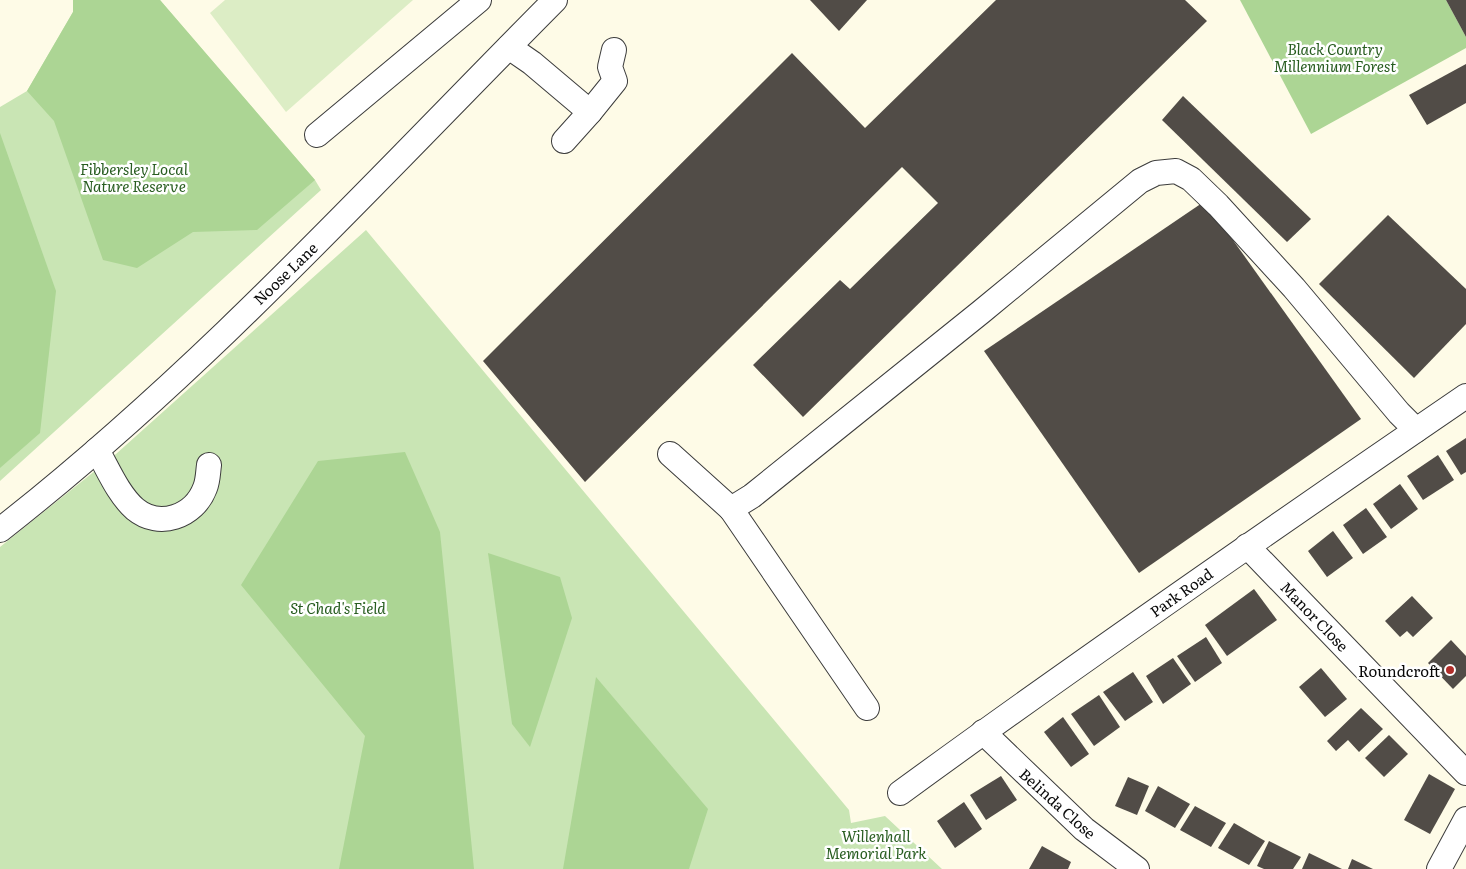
<svg xmlns="http://www.w3.org/2000/svg" width="1466" height="869" font-family="Literata,serif">
  <rect width="100%" height="100%" fill="#fefbe7"/>
  <g fill="#c9e5b4">
    <path d="M73 0H160L315 180 321 190 0 481V107L27 91 73 12Z"/>
    <path d="M366 230 849 810 851 823 885 816 942 869H0V547L116 454Z"/>
  </g>
  <g fill="#acd594">
    <path d="M73 0H160L315 180 257 230 193 232 137 268 103 260 54 121 27 91 73 12Z"/>
    <path d="M1240 0H1446L1466 37V48L1311 134Z"/>
    <path d="M0 133 56 291 40 433 0 468Z"/>
    <path d="M405 452 440 532 474 869H339L365 736 241 585 318 461Z"/>
    <path d="M488 553 560 577 572 618 530 747 512 724Z"/>
    <path d="M596 677 708 809 689 869H563Z"/>
  </g>
  <path fill="#dcedc5" d="M225 0H413L286 112 210 13Z"/>
  <g fill="#514c47">
    <path d="M810 0H867L839 31Z"/>
    <path d="M996 0H1185L1207 21 803 417 753 365 840 280 850 289 938 203 902 167 585 482 483 361 792 53 865 128Z"/>
    <path d="M1446 0H1466V37Z"/>
    <path d="M1466 64V103L1427 125 1409 95Z"/>
    <path d="M1183 96 1311 219 1287 242 1162 120Z"/>
    <path d="M1205 201 1361 419 1139 573 984 351Z"/>
    <path d="M1388 215 1466 289V324L1414 378 1319 284Z"/>
    <path d="M1466 438V472L1461 475 1446 451Z"/>
    <path d="M1438 455 1454 480 1423 500 1407 476Z"/>
    <path d="M1400 484 1418 509 1391 529 1373 504Z"/>
    <path d="M1366 508 1387 537 1363 554 1343 525Z"/>
    <path d="M1333 531 1353 558 1327 577 1308 551Z"/>
    <path d="M1254 589 1277 620 1227 656 1205 625Z"/>
    <path d="M1412 596 1433 618 1413 637 1407 631 1400 637 1385 621Z"/>
    <path d="M1206 637 1222 663 1195 682 1177 656Z"/>
    <path d="M1451 640 1466 656V676L1453 689 1428 663Z"/>
    <path d="M1173 658 1191 684 1163 704 1146 676Z"/>
    <path d="M1321 668 1347 699 1325 717 1299 687Z"/>
    <path d="M1133 672 1153 702 1125 721 1103 692Z"/>
    <path d="M1099 695 1120 727 1094 746 1071 714Z"/>
    <path d="M1361 708 1383 729 1359 752 1348 740 1336 751 1327 741Z"/>
    <path d="M1063 717 1089 754 1071 767 1044 732Z"/>
    <path d="M1389 735 1408 754 1384 777 1365 758Z"/>
    <path d="M1429 774 1455 789 1430 834 1404 820Z"/>
    <path d="M1001 776 1017 800 986 820 970 795Z"/>
    <path d="M1128 777 1149 786 1137 815 1115 806Z"/>
    <path d="M1158 786 1190 804 1175 828 1145 811Z"/>
    <path d="M964 802 982 829 955 848 937 821Z"/>
    <path d="M1195 806 1226 823 1211 847 1180 830Z"/>
    <path d="M1234 823 1265 841 1249 865 1218 848Z"/>
    <path d="M1269 841 1301 857 1293 869H1264L1257 866Z"/>
    <path d="M1042 846 1071 862 1068 869H1029Z"/>
    <path d="M1309 853 1342 869H1302Z"/>
    <path d="M1352 859 1373 869H1348Z"/>
  </g>
  <g fill="none" stroke-linecap="round" stroke-linejoin="round">
    <defs>
      <g id="minor">
        <path d="M509 47 532 63 590 112 564 141"/>
        <path d="M590 112 615 81 610 67 614 50"/>
        <path d="M317 135 479 0"/>
        <path d="M97 450C108 469 118 494 135 509 159 529 194 517 205 488 208 481 208 472 209 465"/>
        <path d="M670 454 731 509 752 496 981 312 1140 181 1156 173 1176 171 1191 179 1218 205 1294 288 1399 413 1416 430"/>
        <path d="M731 509 867 708"/>
        <path d="M0 530C202 372 375 181 555 0"/>
        <path d="M1247 546 1466 773"/>
        <path d="M983 732 1084 829 1137 869"/>
        <path d="M900 793C1086 657 1276 526 1466 396"/>
        <path d="M1439 869 1466 819"/>
      </g>
    </defs>
    <use href="#minor" stroke="#3c3c3c" stroke-width="26"/>
    <use href="#minor" stroke="#fff" stroke-width="24"/>
  </g>
  <circle fill="#b12e2a" stroke="#fff" stroke-width="2" cx="1450" cy="670" r="5"/>
  <g text-anchor="middle" dominant-baseline="central" stroke-width="5" stroke-linejoin="round" paint-order="stroke">
    <g font-size="15" font-style="italic" fill="#275c1f" stroke="#fff">
      <text x="1335" y="48">Black Country<tspan x="1335" dy="17">Millennium Forest</tspan></text>
      <text x="134" y="168">Fibbersley Local<tspan x="134" dy="17">Nature Reserve</tspan></text>
      <text x="338" y="607">St Chad's Field</text>
      <text x="876" y="835">Willenhall<tspan x="876" dy="17">Memorial Park</tspan></text>
    </g>
    <g font-size="15" fill="#090909" stroke="#fff">
      <text transform="translate(285 273) rotate(-44)">Noose Lane</text>
      <text transform="translate(1181 592) rotate(-35)">Park Road</text>
      <text transform="translate(1315 616) rotate(46)">Manor Close</text>
      <text transform="translate(1058 803) rotate(42)">Belinda Close</text>
    </g>
    <g font-size="15" fill="#090909" stroke="#fff" text-anchor="end">
      <text x="1440" y="670">Roundcroft</text>
    </g>
  </g>
</svg>
